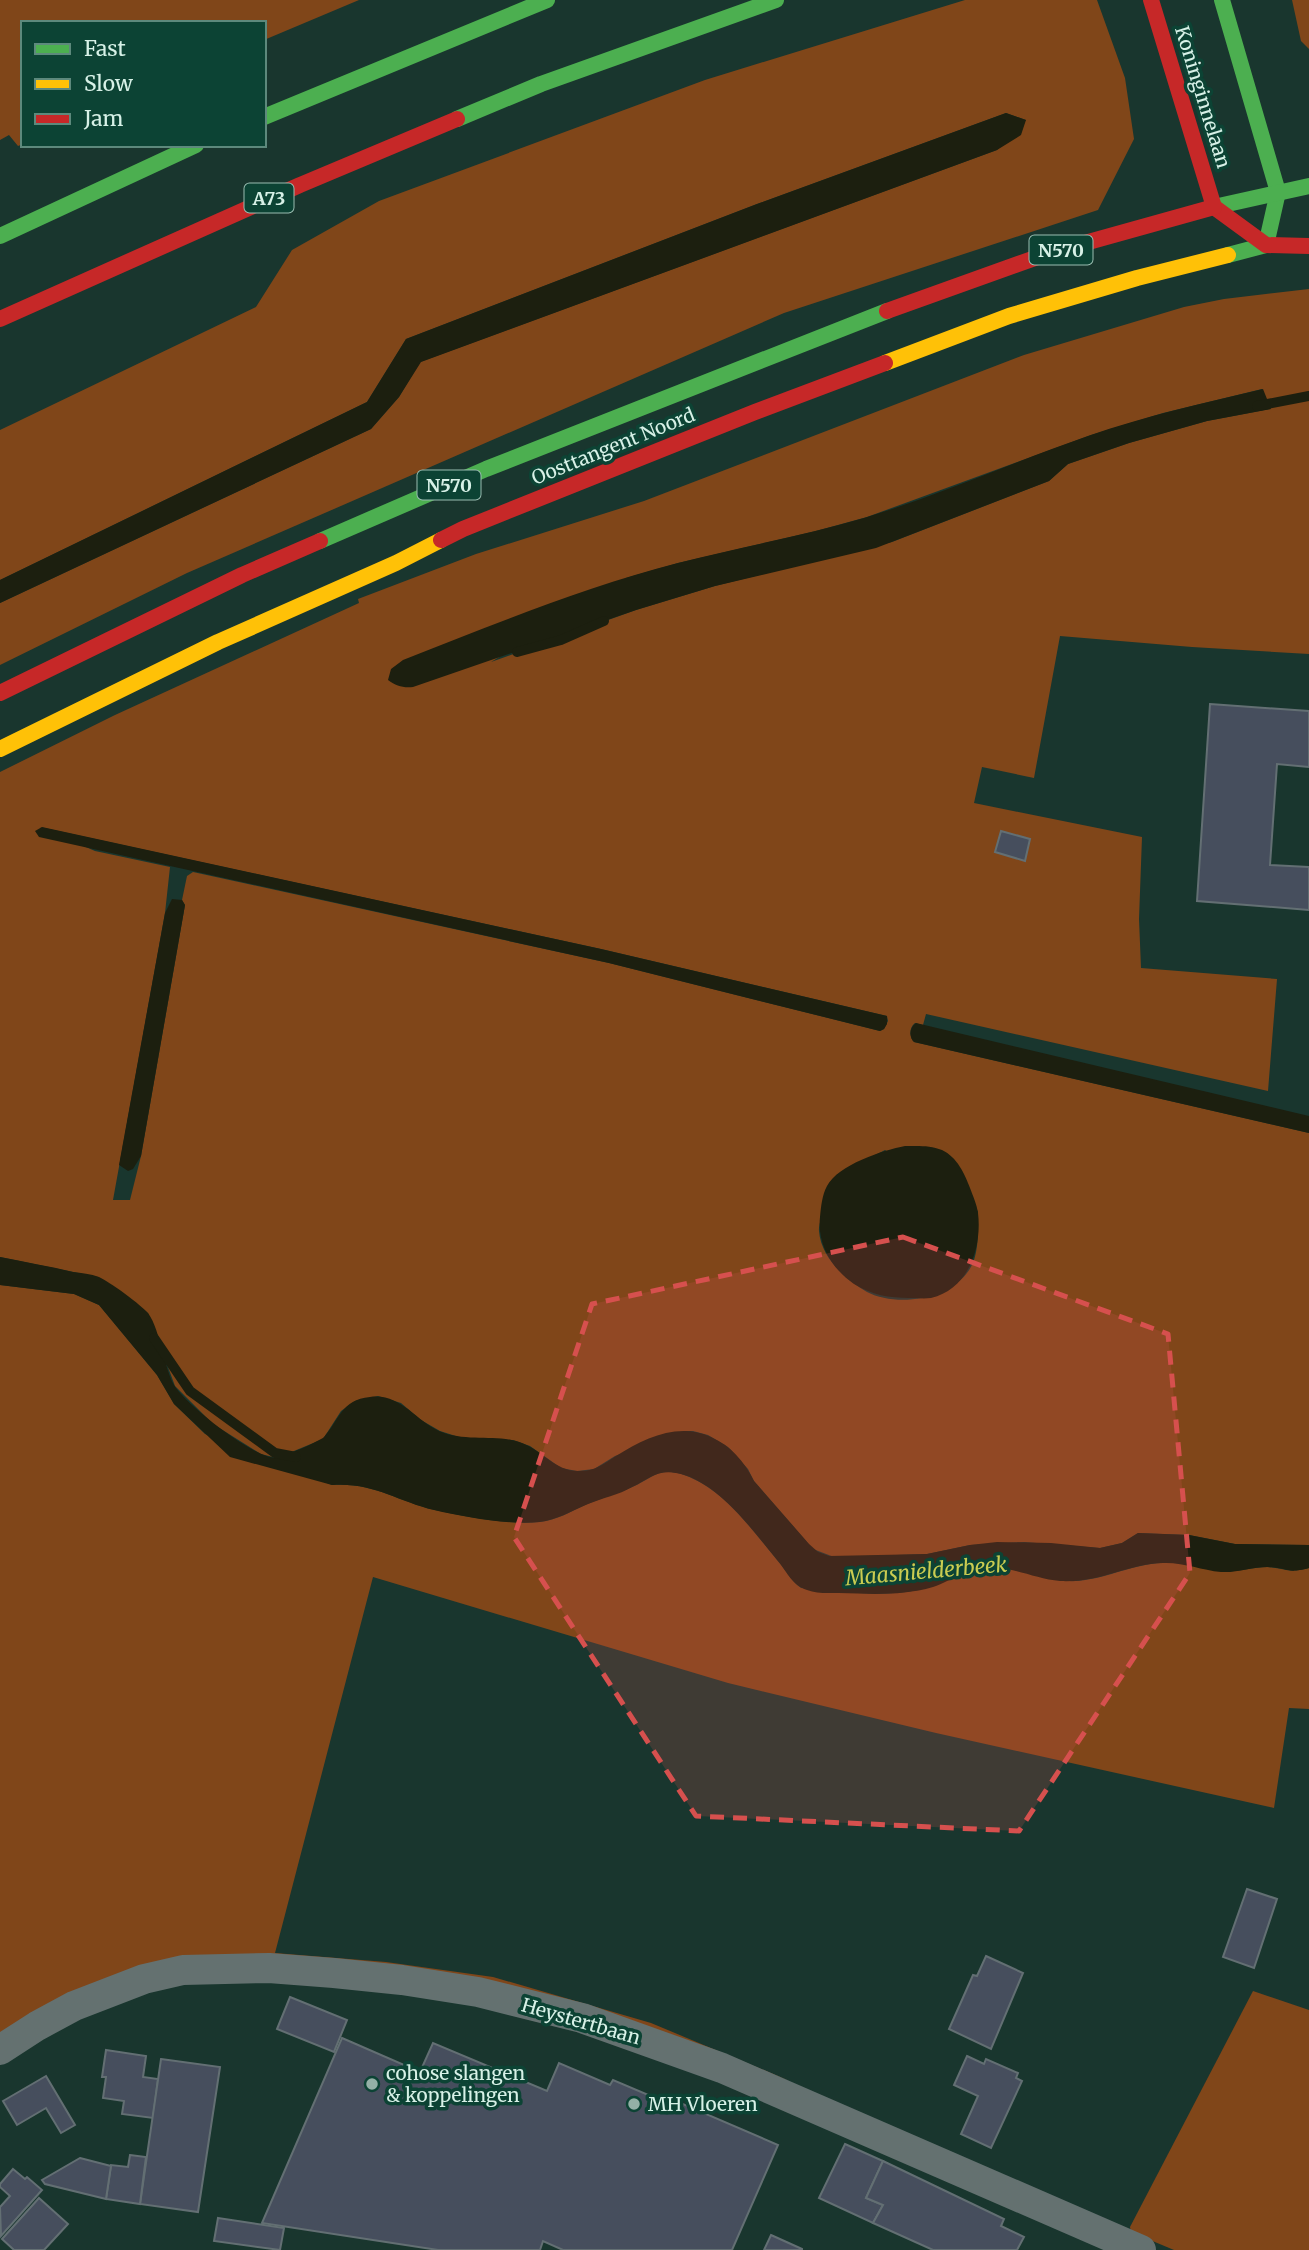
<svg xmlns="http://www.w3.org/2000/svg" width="1309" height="2250" font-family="Merriweather,serif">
  <rect width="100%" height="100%" fill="#19362e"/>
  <g fill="#804619" fill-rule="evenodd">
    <path d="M0 0H359L264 40V23H23V144L18 146 9 135 0 140Z"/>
    <path d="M965 0H1097L1125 78 1134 139 1098 210 784 313 187 573 0 665V603L371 429 399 397 420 362 997 150 1026 120 1006 113 757 204 406 339 367 402 0 580V430L256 307 292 250 379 201 705 80Z"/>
    <path d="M1292 0H1309V49L1301 41Z"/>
    <path d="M1309 289V654L1192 647 1060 636 1034 778 982 767 974 803 1142 837 1139 919 1141 968 1277 979 1268 1091 926 1014 923 1025 915 1023C909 1028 909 1036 914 1042L1309 1133V1545L1235 1544 1189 1535 1138 1533 1122 1543 1100 1548 1024 1542 970 1545 927 1554 834 1557 813 1549 754 1481 748 1469 728 1447 708 1435 693 1431H686L615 1456 594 1469 577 1471 561 1468 530 1446 513 1440 462 1438 440 1431 421 1420 401 1403 378 1396 355 1401 341 1411 323 1439 277 1458 261 1454 213 1424 175 1386 148 1313 98 1277 0 1257V772L115 715 359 603 358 599 476 554 644 501 1024 355 1184 307 1224 299ZM1262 389 1270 409 1207 421 1129 443 1068 464 1049 481 892 542 715 586 636 610 491 662 626 578 678 563 816 531 867 517 1091 435 1163 413ZM40 827 601 949 887 1016 888 1021 884 1029 880 1031 609 963 193 872 187 876 182 900 185 905 141 1156 130 1200H113L165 913 170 867 95 851ZM1001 831 1030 839 1025 860 995 852ZM885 1150 978 1211C978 1227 979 1244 974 1260 961 1298 900 1309 867 1292 846 1280 821 1258 819 1231 818 1221 833 1186 837 1175Z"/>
    <path d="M0 1285 74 1294 99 1305 157 1375 174 1404 205 1434 332 1485C373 1482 397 1501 435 1510 466 1517 509 1525 540 1522 557 1520 570 1512 585 1505 599 1499 615 1494 630 1488 651 1480 657 1466 684 1475 724 1489 751 1529 777 1560 786 1570 790 1580 801 1588 840 1591 880 1598 918 1590 943 1585 963 1569 989 1568 1020 1566 1047 1583 1078 1581 1111 1578 1139 1561 1172 1563 1189 1563 1203 1570 1220 1571 1236 1573 1251 1567 1267 1567 1287 1568 1286 1574 1309 1568V1709L1289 1708 1274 1808 936 1733 728 1683 373 1577 275 1953 386 1962 493 1977 651 2023 790 2081 675 2036 198 1959 0 2038Z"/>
    <path d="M1253 1991 1309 2010V2250H1174L1131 2232 1130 2227Z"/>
  </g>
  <g fill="#1c1f0f">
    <path d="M1006 113 1026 120 1021 135 997 150 421 362 399 397 371 429 0 603V580L367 402 406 339 757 204Z"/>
    <path d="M1263 389 1271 409 1207 421 1129 443 1068 464 1049 481 876 548 715 586 636 610 413 687C403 688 396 686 388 680L391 669 403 660C493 625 584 587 678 563 740 547 803 536 864 518 940 495 1013 462 1088 436 1145 416 1204 403 1263 389Z"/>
    <path d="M42 827 601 949 887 1016V1024L884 1029 880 1031 609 963 39 837 35 831Z"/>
    <path d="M172 899 182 900 185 905 141 1156 133 1169 128 1171 119 1165 165 913Z"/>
    <path d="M916 1023 1309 1116V1133L914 1042C909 1037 909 1028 916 1023Z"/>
    <path d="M905 1146C918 1146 930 1145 942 1150 957 1157 965 1174 970 1188 973 1196 977 1205 978 1213 982 1247 969 1289 931 1298 924 1299 916 1298 910 1298 889 1298 872 1295 854 1284 832 1269 817 1244 820 1217 821 1207 822 1195 827 1186 838 1165 883 1150 905 1146Z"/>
    <path d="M0 1257C24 1262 49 1266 73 1272 81 1273 91 1274 99 1277 111 1283 136 1301 146 1311 159 1323 164 1368 174 1385 185 1404 255 1459 276 1458 283 1457 320 1441 324 1437 340 1419 341 1400 370 1397 400 1393 415 1420 439 1431 467 1443 496 1433 522 1443 543 1451 555 1471 578 1471 594 1472 604 1464 616 1456 645 1438 678 1422 711 1437 731 1446 744 1461 754 1481L809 1544 818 1552 829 1556 927 1554 970 1545 997 1542 1051 1543 1100 1548 1122 1543 1138 1533 1189 1535 1235 1544 1309 1545V1568C1287 1574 1288 1568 1268 1567 1252 1567 1237 1573 1221 1572 1201 1570 1183 1562 1163 1563 1126 1564 1101 1583 1060 1581 1035 1579 1012 1566 988 1568 961 1570 954 1580 933 1587 902 1596 871 1594 839 1593 828 1593 817 1594 807 1590 792 1585 788 1573 778 1561 753 1531 721 1485 681 1474 658 1468 651 1478 632 1487 619 1495 602 1498 588 1504 571 1511 557 1520 539 1522 508 1525 464 1517 434 1510 397 1501 373 1482 332 1485L230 1457 174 1404 157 1375 99 1305 74 1294 0 1285Z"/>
  </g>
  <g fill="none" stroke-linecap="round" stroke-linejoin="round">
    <g stroke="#1c1f0f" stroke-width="10">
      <path d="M1257 406 1309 396"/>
      <path d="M517 652 561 640 604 621"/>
      <path d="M154 1338 190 1391 275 1453 296 1457"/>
    </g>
  </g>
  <g fill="#464e5d" stroke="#636f73" stroke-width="2">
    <path d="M1210 704 1309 711V767L1277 764 1270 865 1309 867V910L1197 901Z"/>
    <path d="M1001 831 1030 839 1025 861 995 852Z"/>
    <path d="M1247 1889 1277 1899 1254 1968 1223 1957Z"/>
    <path d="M986 1956 1023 1973 991 2049 949 2029 973 1975 977 1976Z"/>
    <path d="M290 1997 347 2020 334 2052 277 2029Z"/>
    <path d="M342 2038 420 2072 433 2043 547 2091 559 2063 610 2085 613 2080 667 2103 669 2098 778 2145 732 2250H563L543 2241 540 2250H438L262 2223Z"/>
    <path d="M106 2050 146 2056 143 2077 158 2079 153 2118 122 2114 124 2101 103 2098 106 2077H102Z"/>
    <path d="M967 2056 984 2064 986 2059 1018 2073 1016 2078 1022 2081 991 2148 961 2134 978 2096 954 2085Z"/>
    <path d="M161 2059 220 2067 198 2212 140 2204Z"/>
    <path d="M46 2076 75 2125 61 2133 46 2108 17 2125 3 2101Z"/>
    <path d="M845 2144 883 2161 866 2198 883 2205 873 2223 819 2198Z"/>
    <path d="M130 2155 146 2157 140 2204 106 2199 111 2165 128 2167Z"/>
    <path d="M80 2158 111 2166 106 2199 45 2184 42 2180Z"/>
    <path d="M883 2161 1004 2219 1001 2226 1024 2237 1017 2250H933L873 2223 883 2205 866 2198Z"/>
    <path d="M13 2169 25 2179 27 2177 42 2190 1 2236 0 2207 10 2196 0 2187V2184Z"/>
    <path d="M39 2198 68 2224 44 2250H14L2 2239Z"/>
    <path d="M218 2218 284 2228 280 2250 214 2241Z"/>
    <path d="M771 2235 802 2249V2250H764Z"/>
  </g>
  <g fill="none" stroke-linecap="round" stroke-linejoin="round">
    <path stroke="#647170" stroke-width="30" d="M0 2050 37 2026 74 2006 144 1979 183 1970 269 1968 334 1973 402 1980 478 1992 582 2018 722 2068 1141 2250"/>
    <g stroke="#4caf50" stroke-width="16">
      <path d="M1222 0 1278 192 1266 245 1228 255"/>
      <path d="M264 117 547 0"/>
      <path d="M457 119 541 84 776 0"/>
      <path d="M1214 207 1309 186"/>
      <path d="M0 236 196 145"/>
      <path d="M320 541 486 469 887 311"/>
    </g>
    <g stroke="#ffc107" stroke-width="16">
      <path d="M885 363 1009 316 1137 278 1228 255"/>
      <path d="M0 749 218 642 396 563 441 540"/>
    </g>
    <g stroke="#c62828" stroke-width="16">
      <path d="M1214 207 1266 245 1309 246"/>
      <path d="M887 311 1049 253 1214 207 1151 0"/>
      <path d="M0 319 300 185 457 119"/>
      <path d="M441 540 463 529 755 412 885 363"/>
      <path d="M0 693 242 575 320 541"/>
    </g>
  </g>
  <path fill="#d6504e" fill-opacity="0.2" stroke="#d6504e" stroke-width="5" stroke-dasharray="14 9" stroke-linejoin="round" d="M903 1237 1168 1334 1190 1573 1019 1831 696 1816 514 1537 592 1304Z"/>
  <g fill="#94b0a6" stroke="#0c4334" stroke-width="2.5">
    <circle cx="372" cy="2084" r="7"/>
    <circle cx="634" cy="2104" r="7"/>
  </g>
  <g text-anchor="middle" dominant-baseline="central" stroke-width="7" stroke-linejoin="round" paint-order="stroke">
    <g fill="#0c4334" stroke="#9abdb1" stroke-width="2">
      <rect x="244.5" y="183.5" width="49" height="29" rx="5"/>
      <rect x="1029.5" y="235.5" width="63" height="29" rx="5"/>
      <rect x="417.5" y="470.5" width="63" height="29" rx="5"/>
    </g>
    <g font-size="18" font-weight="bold" fill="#d7f1e7">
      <text x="269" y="198">A73</text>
      <text x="1061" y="250">N570</text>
      <text x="449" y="485">N570</text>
    </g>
    <g font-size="19" fill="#d7f1e7" stroke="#0c4334">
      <text transform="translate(1203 97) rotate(73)">Koninginnelaan</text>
      <text transform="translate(613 446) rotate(-22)">Oosttangent Noord</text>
      <text transform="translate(581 2021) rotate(16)">Heystertbaan</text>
    </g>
    <g font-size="19" fill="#d7f1e7" stroke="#0c4334" text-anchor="start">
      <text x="386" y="2073">cohose slangen<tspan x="386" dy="22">&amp; koppelingen</tspan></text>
      <text x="648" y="2104">MH Vloeren</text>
    </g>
    <g font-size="21" font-style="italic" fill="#cacc51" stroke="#0c4334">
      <text transform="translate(926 1571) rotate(-5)">Maasnielderbeek</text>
    </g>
  </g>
  <rect x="21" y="21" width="245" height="126" fill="#0c4334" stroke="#5d897c" stroke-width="2"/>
  <rect x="35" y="44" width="35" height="10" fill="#4caf50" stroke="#5d897c" stroke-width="2"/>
  <text x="84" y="56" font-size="21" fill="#d7f1e7">Fast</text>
  <rect x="35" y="79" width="35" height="10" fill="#ffc107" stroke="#5d897c" stroke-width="2"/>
  <text x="84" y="91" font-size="21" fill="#d7f1e7">Slow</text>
  <rect x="35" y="114" width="35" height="10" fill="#c62828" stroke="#5d897c" stroke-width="2"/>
  <text x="84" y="126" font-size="21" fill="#d7f1e7">Jam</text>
</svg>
